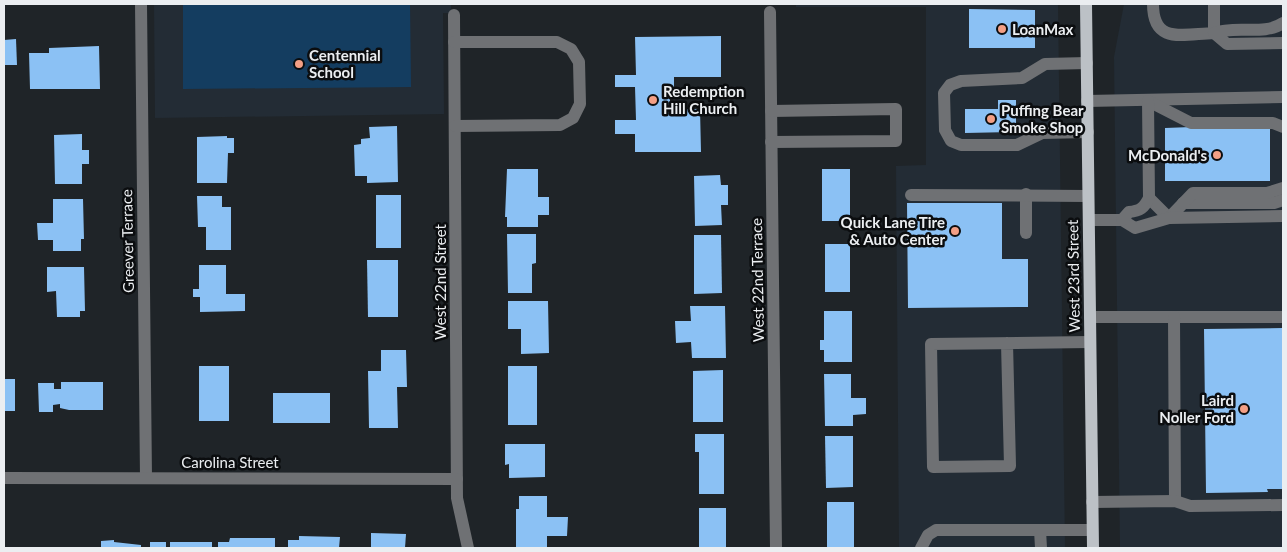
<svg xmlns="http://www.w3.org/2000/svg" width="1287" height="552" font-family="Lato,sans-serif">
  <rect width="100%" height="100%" fill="#1f2428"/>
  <g fill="#232c35">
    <path d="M154 4H451V13H443L444 114 155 118Z"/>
    <path d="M796 4H1058L1065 548H899L896 166 926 165V7H796Z"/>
    <path d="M1124 4H1283V548H1120L1114 57Z"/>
  </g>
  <path fill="#143d60" d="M183 4H410L411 87 183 89Z"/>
  <g fill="#8bc1f4">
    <path d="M969 9 1035 10V48H969Z"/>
    <path d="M721 36V77H674V91H670V109H700L701 152H635V134H615V120H636L635 87H615V75H636L635 37Z"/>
    <path d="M16 39 17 65H4V40Z"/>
    <path d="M99 46 100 89H30L29 53H49V48Z"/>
    <path d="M998 100H1016V129H1012V132L965 133V109H998Z"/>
    <path d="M1270 124V181H1165V128Z"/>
    <path d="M397 126 398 182 367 183V176H355L354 145 361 144V139L370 138 369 127Z"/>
    <path d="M82 134V150H89V164H82V184H55L54 135Z"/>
    <path d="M227 136V138H234V153H228L227 183H197V137Z"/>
    <path d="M507 169H538V197H549V215H538V227H507V217H505Z"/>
    <rect x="822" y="169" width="28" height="52"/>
    <path d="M720 175 721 185H728V205H721L722 225 695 226 694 176Z"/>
    <rect x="376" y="195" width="25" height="53"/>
    <path d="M197 196H222V207H231V250H206V227H198Z"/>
    <path d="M53 199H83L84 239H81V251H53V240H38L37 223H53Z"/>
    <path d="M907 203H1002V259H1028V307L908 308Z"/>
    <path d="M507 234H536V263L532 264V293H508Z"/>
    <path d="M694 235H721L722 293 694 294Z"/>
    <rect x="825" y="244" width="25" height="48"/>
    <path d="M367 260H398V317H368Z"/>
    <path d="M199 265H226V294H245V311L200 312V297H193V289H199Z"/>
    <path d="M47 267H84L85 311H80V317H57L56 291 47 292Z"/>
    <path d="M508 301H548L549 353 521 354V329H508Z"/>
    <path d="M690 306H725L726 358H692L691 342 676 343 675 321H691Z"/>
    <path d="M824 311H852V362H824V350H820V340H824Z"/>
    <path d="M1283 328V489H1267L1268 492 1206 493 1204 329Z"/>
    <path d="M381 350H406L407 387H397L398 428H369L368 371H381Z"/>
    <rect x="199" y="366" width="30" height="55"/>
    <rect x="508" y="366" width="29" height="59"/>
    <path d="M723 370V422H693V371Z"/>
    <path d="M824 374H851V398H866V414L853 415V426H825Z"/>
    <rect x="4" y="379" width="11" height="32"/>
    <path d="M61 382H103V410H69L60 408V404L53 405V412H39L38 383H54V389H61Z"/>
    <rect x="273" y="393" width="57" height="30"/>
    <path d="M695 434H724V494H699V452H695Z"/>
    <path d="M825 436H853V487L826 488Z"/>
    <path d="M505 444H545V477L509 478V464L505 465Z"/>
    <path d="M519 496H547V517H568L567 536H547V548H516V509H519Z"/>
    <rect x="827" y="502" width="27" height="46"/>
    <rect x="699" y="508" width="27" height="40"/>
    <path d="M371 533 406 534 405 548H371Z"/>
    <path d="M299 536 340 537 339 548H288V540H299Z"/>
    <path d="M230 538H275V548H218V542H229Z"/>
    <path d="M114 540V542L141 545V548H101V541Z"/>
    <rect x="150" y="542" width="16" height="6"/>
    <rect x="170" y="542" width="42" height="6"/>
  </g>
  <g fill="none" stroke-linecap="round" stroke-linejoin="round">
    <g stroke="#6f7174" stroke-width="12">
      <path d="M141 4 146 478"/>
      <path d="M1153 4C1153 45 1183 34 1214 33V4"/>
      <path d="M770 12 776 548"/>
      <path d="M454 15 457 498 468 548"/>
      <path d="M1283 23C1264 36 1236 25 1214 33L1227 44 1283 43"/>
      <path d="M454 42H557L571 49 579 62 580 104 573 118 560 125 455 126"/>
      <path d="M1087 63 1045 64 1022 78 961 81 950 85 944 93 945 130 951 141 961 145H1017L1042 133 1088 132"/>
      <path d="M1087 101 1283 97"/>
      <path d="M1148 101 1191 123H1273L1283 127"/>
      <path d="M771 111 896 109V141L771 142"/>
      <path d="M1026 194V233"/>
      <path d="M911 195 1088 196"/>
      <path d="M1149 198 1169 218"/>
      <path d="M1183 203H1274L1283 200"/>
      <path d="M1169 218 1193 193H1267L1283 188"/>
      <path d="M1089 220H1122L1135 228 1169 218 1283 216"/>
      <path d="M1122 220 1129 212C1140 211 1144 208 1149 198L1148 101"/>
      <path d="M1090 317H1283"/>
      <path d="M1174 317 1175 501"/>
      <path d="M1007 343 1010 466 933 467 931 344 1090 342"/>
      <path d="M4 478 457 479"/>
      <path d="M1092 502 1175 501 1190 506 1283 505"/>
      <path d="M1040 530 1041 548"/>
      <path d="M921 548 928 535 936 530H1092"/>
    </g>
    <path stroke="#bcc1c6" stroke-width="12" d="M1086 4 1093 548"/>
  </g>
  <g fill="#f39f85" stroke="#0b0d0f" stroke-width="2">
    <circle cx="1002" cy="29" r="5"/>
    <circle cx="299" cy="64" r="5"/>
    <circle cx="653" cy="100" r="5"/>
    <circle cx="991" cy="119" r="5"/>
    <circle cx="1217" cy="155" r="5"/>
    <circle cx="955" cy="231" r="5"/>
    <circle cx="1244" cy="409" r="5"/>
  </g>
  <g text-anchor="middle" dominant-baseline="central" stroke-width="5" stroke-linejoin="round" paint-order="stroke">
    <g font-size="15" font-weight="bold" fill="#ebeef1" stroke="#0b0d0f" text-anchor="start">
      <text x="1012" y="29">LoanMax</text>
      <text x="309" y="55">Centennial<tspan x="309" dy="17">School</tspan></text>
      <text x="663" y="91">Redemption<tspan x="663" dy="17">Hill Church</tspan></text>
      <text x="1001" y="110">Puffing Bear<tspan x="1001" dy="17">Smoke Shop</tspan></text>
      <text x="1207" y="155" text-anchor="end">McDonald's</text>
      <text x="945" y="222" text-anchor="end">Quick Lane Tire<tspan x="945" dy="17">&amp; Auto Center</tspan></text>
      <text x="1234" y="400" text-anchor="end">Laird<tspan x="1234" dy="17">Noller Ford</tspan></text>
    </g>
    <g font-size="15" fill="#ebeef1" stroke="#0b0d0f">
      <text transform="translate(127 241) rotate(-91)">Greever Terrace</text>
      <text transform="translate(1073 276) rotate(-91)">West 23rd Street</text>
      <text transform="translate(757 280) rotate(-91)">West 22nd Terrace</text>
      <text transform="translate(440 282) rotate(-90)">West 22nd Street</text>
      <text x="230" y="462">Carolina Street</text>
    </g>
  </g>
  <rect width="1287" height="552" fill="none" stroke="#ebeef1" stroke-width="10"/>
</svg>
